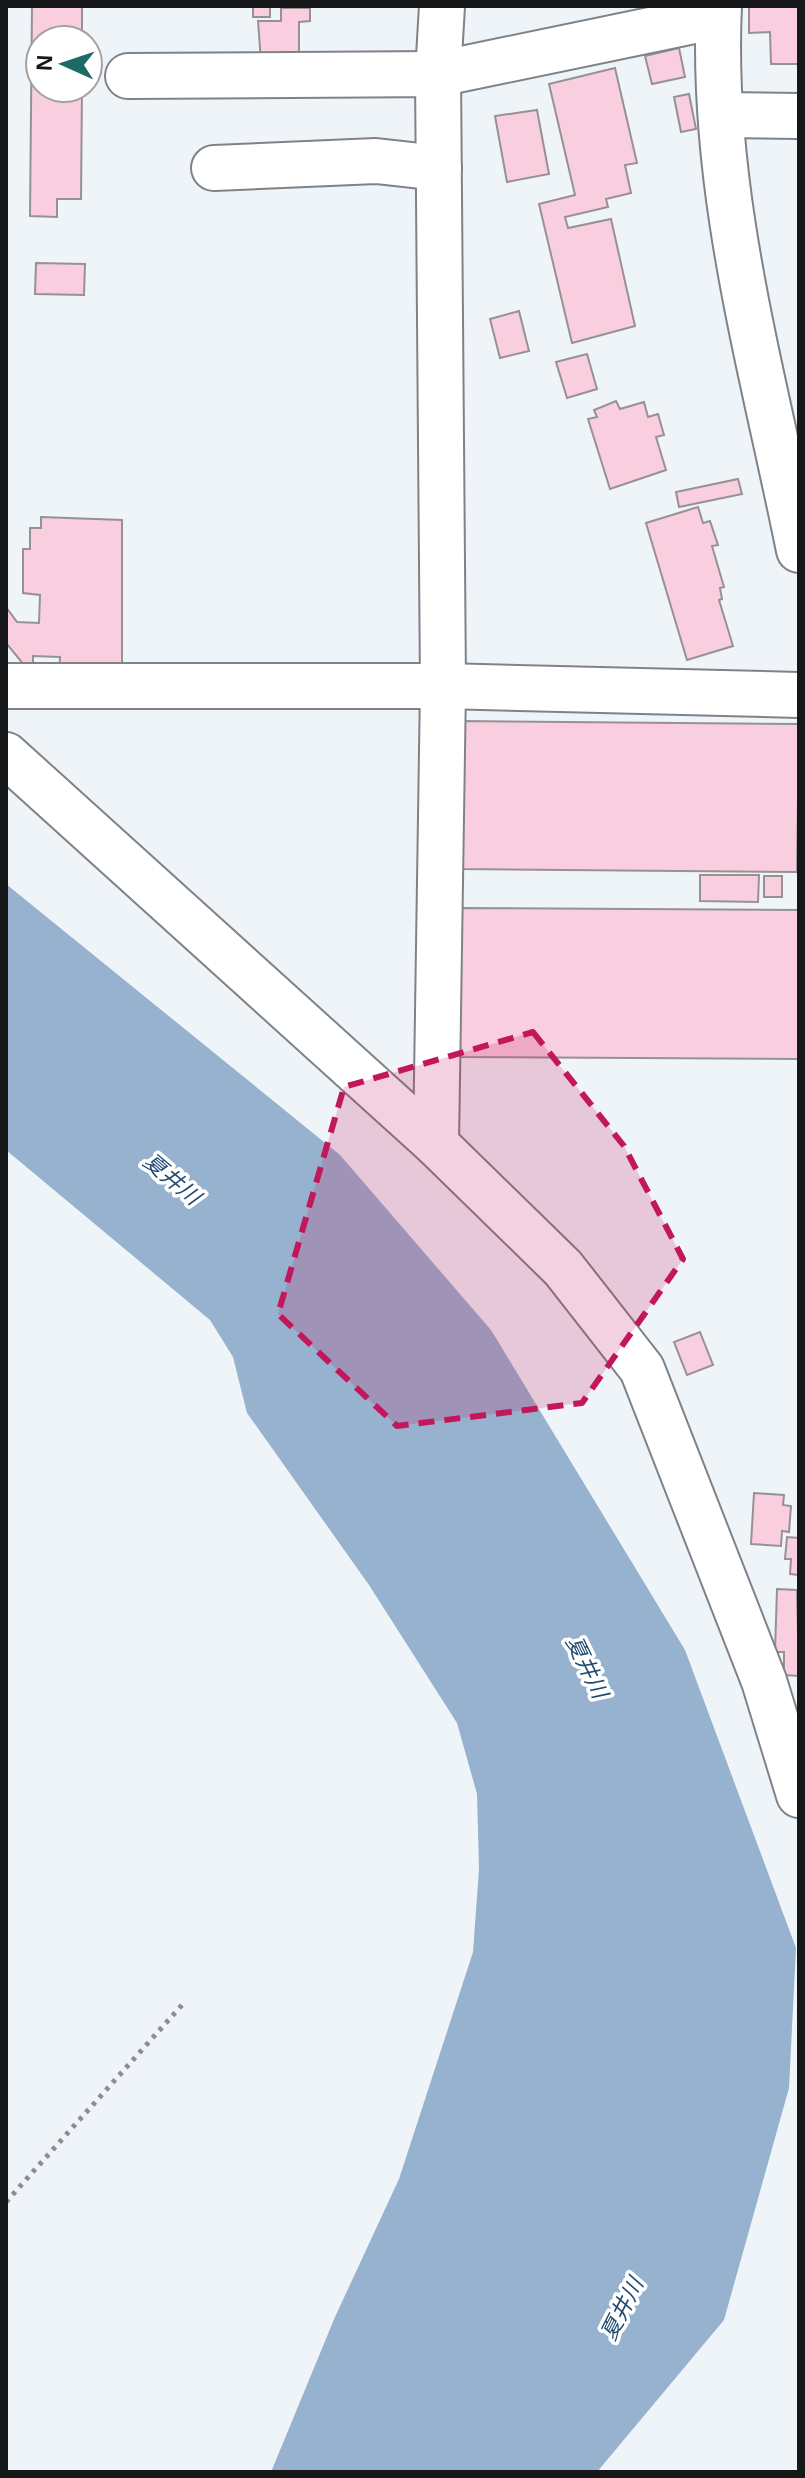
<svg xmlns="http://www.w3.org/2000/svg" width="805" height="2478" font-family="Arial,'Noto Sans JP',sans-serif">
  <rect width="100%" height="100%" fill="#eff4f9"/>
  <path fill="#96b2cf" d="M6 884 340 1155 491 1330 685 1650 796 1948 789 2088 724 2320 597 2472H271L335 2317 399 2179 473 1952 479 1869 477 1794 457 1723 369 1585 247 1413 233 1357 210 1320 6 1150Z"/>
  <g fill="#f9cfdf" stroke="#979193" stroke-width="2">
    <path d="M32 6H82V40H40V88H82L81 199H57V217L30 216Z"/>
    <path d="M749 6H799V64H771L770 32 749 33Z"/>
    <rect x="253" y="7" width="17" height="10"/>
    <path d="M281 8H310V21L299 22V62H261L258 21H281Z"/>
    <path d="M679 48 685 77 652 84 645 56Z"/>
    <path d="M615 68 637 163 625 165 631 193 606 199 608 207 565 217 568 228 611 219 635 326 572 343 539 204 575 195 549 84Z"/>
    <path d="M689 94 696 129 681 132 674 97Z"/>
    <path d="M537 110 549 174 507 182 495 116Z"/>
    <path d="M36 263 85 264 84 295 35 294Z"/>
    <path d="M519 311 529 351 500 358 490 319Z"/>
    <path d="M587 354 597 389 567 398 556 362Z"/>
    <path d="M616 401 620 409 644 402 648 417 658 414 664 435 656 437 666 470 610 489 588 419 597 417 594 410Z"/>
    <path d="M738 479 742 494 679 507 676 492Z"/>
    <path d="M698 507 703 523 710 521 718 545 712 546 724 587 720 588 722 599 719 600 733 646 687 660 646 523Z"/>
    <path d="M41 517 122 520V677L59 674 60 657 33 656V665H24L6 643V607L17 622 39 623 40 595 23 593V549H30V528H41Z"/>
    <path d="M460 721 799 724 797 872 460 869Z"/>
    <path d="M700 875H759L758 902 700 901Z"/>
    <rect x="764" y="876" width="18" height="21"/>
    <path d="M460 908 798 910V1059L460 1057Z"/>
    <path d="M700 1332 713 1365 687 1375 674 1342Z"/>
    <path d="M754 1493 784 1495 783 1505 791 1506 789 1532 782 1531 781 1546 751 1544Z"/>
    <path d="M799 1534V1575L790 1574 791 1559H785L787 1537 799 1538Z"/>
    <path d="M777 1589 797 1590 799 1676 784 1675V1652H775Z"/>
  </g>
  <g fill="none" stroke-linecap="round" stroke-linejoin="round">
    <defs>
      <g id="minor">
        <path d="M442 6 438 74 718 16"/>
        <path d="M719 6C710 191 763 371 799 550"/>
        <path d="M128 76 438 74 443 686 436 1144"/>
        <path d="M722 115 799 116"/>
        <path d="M214 168 376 161 439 168"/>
        <path d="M6 686H443L799 695"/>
        <path d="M6 755 436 1144 563 1268 642 1369 764 1681 799 1795"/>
      </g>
    </defs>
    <use href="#minor" stroke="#7f8388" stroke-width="48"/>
    <path stroke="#8a8d91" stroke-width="5" stroke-dasharray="4 6" stroke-linecap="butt" d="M6 2202 182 2005"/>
    <use href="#minor" stroke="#fff" stroke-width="44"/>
  </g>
  <path fill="#c2185b" fill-opacity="0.2" stroke="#c2185b" stroke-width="6" stroke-dasharray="16 10" stroke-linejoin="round" d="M533 1032 624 1146 683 1259 582 1403 397 1426 278 1314 344 1087Z"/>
  <g text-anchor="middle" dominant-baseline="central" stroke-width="7" stroke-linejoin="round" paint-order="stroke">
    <g font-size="22" font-style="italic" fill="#234c74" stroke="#fff">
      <text transform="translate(172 1179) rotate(40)">夏井川</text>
      <text transform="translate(587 1667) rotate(64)">夏井川</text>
      <text transform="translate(622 2309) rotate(-63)">夏井川</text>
    </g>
  </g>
  <rect width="805" height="2478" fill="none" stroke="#151719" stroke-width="16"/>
  <g transform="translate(64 64) rotate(273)"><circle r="38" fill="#ffffff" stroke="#a1a2a3" stroke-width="2"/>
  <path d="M0-6L14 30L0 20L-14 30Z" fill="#1d6a67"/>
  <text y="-12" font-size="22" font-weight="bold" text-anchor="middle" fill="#151719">N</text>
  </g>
</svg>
